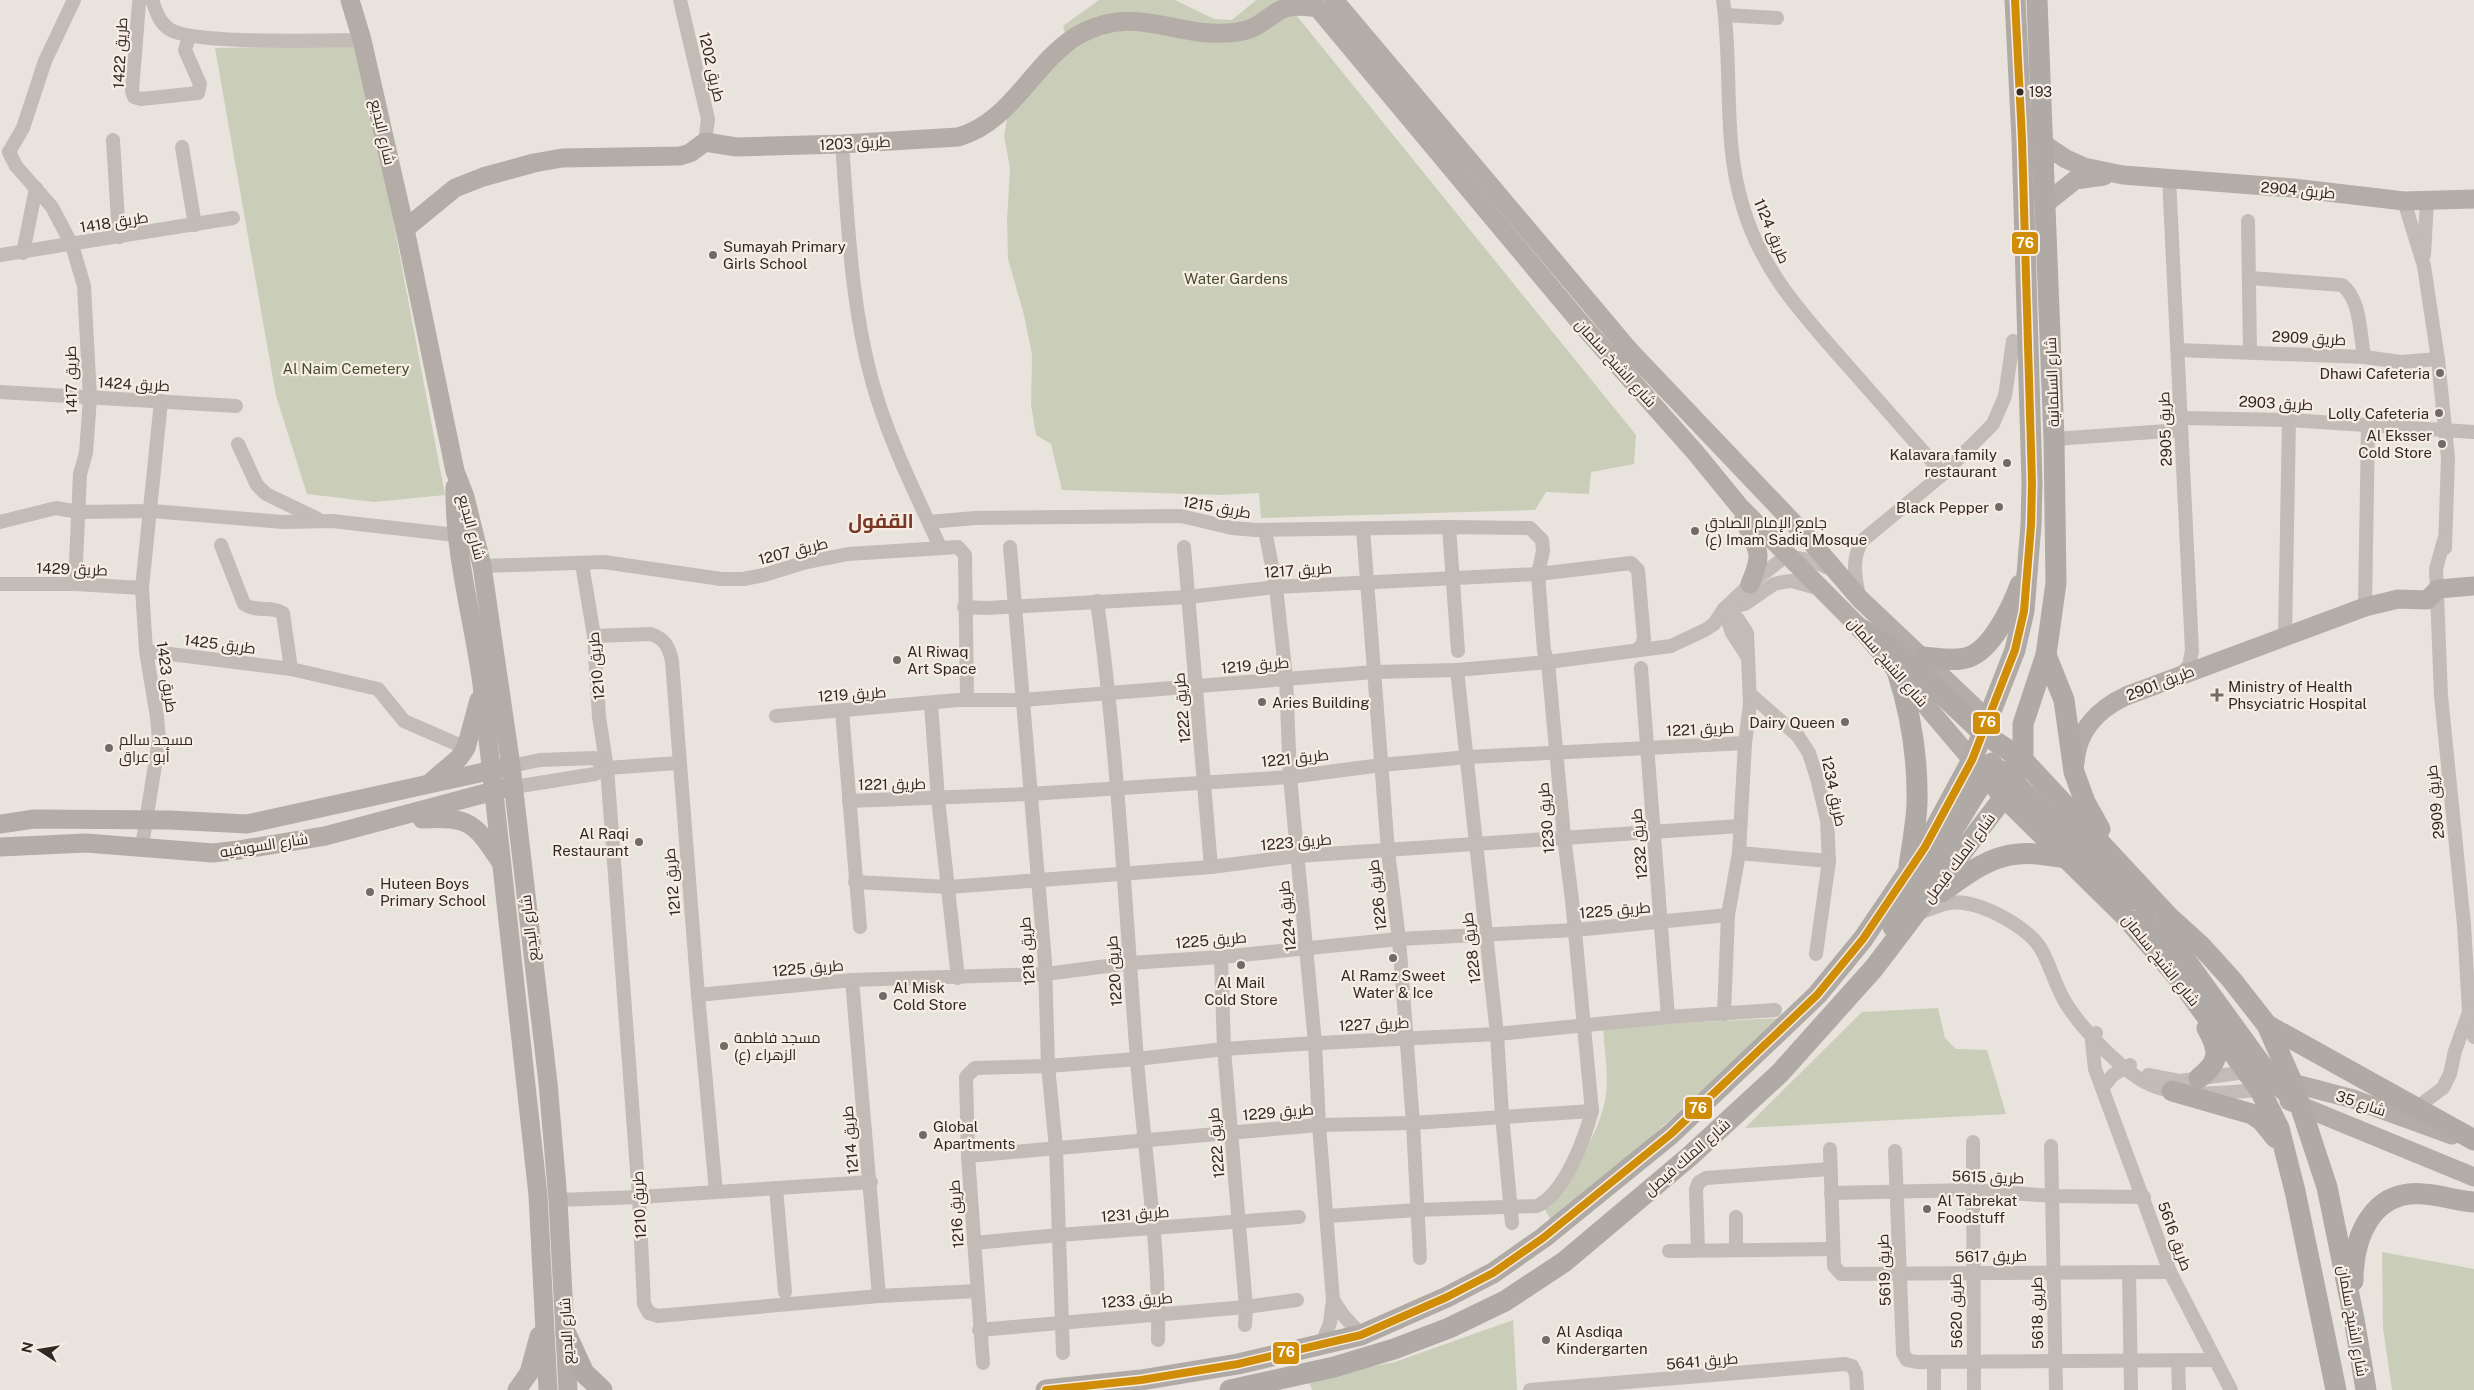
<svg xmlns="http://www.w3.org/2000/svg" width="2474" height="1390" font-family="'Public Sans',Cairo,sans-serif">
  <rect width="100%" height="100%" fill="#e9e3dd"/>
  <g fill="#caceb8">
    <path d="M1099 0H1175L1214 19 1232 20 1256 0H1284L1636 435 1634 464 1591 472 1589 494 1546 492 1535 510 1261 518 1259 493 1222 495 1062 490 1051 444 1036 435 1031 405 1032 355 1024 315 1008 259 1007 220 1010 168 1004 136 1013 85 1036 72 1068 44 1063 26Z"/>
    <path d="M360 45 445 495 374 502 307 494 276 396 215 48Z"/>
    <path d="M1938 1008 1945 1038 1956 1049 1987 1050 2006 1114 1745 1128 1862 1012Z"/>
    <path d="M1780 1018 1588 1195 1552 1222 1544 1208C1571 1171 1606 1131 1607 1082 1607 1064 1604 1045 1603 1027Z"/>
    <path d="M2382 1252 2474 1269V1390H2392L2383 1328Z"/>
    <path d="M1513 1320 1517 1390H1312L1308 1379 1395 1362Z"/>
  </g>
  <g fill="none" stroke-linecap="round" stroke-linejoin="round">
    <g stroke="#c2bbb6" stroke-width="14">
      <path d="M152 0C156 11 159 22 169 29 192 45 327 40 362 40"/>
      <path d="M680 0 708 119 705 142"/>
      <path d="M1723 0C1733 68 1722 140 1743 207 1762 272 1804 316 1848 366 1880 402 1911 438 1943 474"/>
      <path d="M139 3 132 91 134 97 141 99 198 93 200 84 185 50 189 37"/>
      <path d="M1725 15 1777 18"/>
      <path d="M113 140 119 237"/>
      <path d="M842 144C848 223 851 304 872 381 888 439 915 492 940 547"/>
      <path d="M182 147 195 225"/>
      <path d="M9 152 16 166 52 207 72 245 84 286 90 398 86 453 80 474 75 584"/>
      <path d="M9 152 23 128 45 61 74 0"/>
      <path d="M2169 178 2192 651 2189 665 2180 676"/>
      <path d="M2404 201 2424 266 2438 359 2448 458 2445 548"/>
      <path d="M2248 221 2250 352"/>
      <path d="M23 253 36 188"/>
      <path d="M0 255 233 218"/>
      <path d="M2424 255 2427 201"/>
      <path d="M2250 278 2342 285C2361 299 2360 335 2364 357"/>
      <path d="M2178 350 2364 357 2401 362 2438 359"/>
      <path d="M0 392 236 406"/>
      <path d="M2182 418 2289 420 2474 432"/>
      <path d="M2054 439 2181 430"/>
      <path d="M238 444 257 485 266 494 318 519"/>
      <path d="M0 522 56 508 79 512 152 511 283 522 332 521 456 535"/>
      <path d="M929 522 975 518 1181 516 1232 528 1256 530 1449 527 1530 528 1542 540 1543 551 1538 574 1544 651 1548 662 1564 837 1572 900 1592 1111C1584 1140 1565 1193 1537 1206L1417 1210 1328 1216"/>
      <path d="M1449 527 1458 651"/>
      <path d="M1363 529 1388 851 1399 939 1413 1123 1420 1258"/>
      <path d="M1265 530 1276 587 1286 678 1290 777 1315 1043 1319 1125 1333 1300 1330 1323 1321 1346"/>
      <path d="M2444 540 2436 569 2441 696 2464 925 2469 1011 2474 1037"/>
      <path d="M221 545 244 604C256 613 271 605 283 613L291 669"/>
      <path d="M1010 547 1045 962 1048 1066 1056 1148 1063 1353"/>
      <path d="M1184 547 1211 867"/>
      <path d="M582 564 594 636 599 717 607 768 639 1197 644 1304 649 1313 658 1316 879 1296 977 1291"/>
      <path d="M482 566 604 562 721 579H743L764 575 803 563 848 554 958 547 965 555 967 700"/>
      <path d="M0 584H75L142 588"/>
      <path d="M1859 596C1855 577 1851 557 1863 540L1943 474 1993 424 2005 396 2013 341"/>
      <path d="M1097 601C1118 753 1125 906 1137 1059 1144 1152 1160 1246 1158 1340"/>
      <path d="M964 607 987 608 1188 597 1276 587 1538 574 1631 563 1638 570 1644 639 1640 648 1636 650"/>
      <path d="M2365 607 2368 425"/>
      <path d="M1727 608 1745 604 1774 584 1783 582 1792 581 1820 589"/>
      <path d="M1724 609 1738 619 1747 633 1750 704 1745 743 1739 853 1728 915 1724 1014"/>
      <path d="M1724 609 1732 633 1747 656"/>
      <path d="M594 636 651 634C665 639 669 647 672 661L698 995 716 1192"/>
      <path d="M2285 637 2289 420"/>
      <path d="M146 651 291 669 378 689 404 721 466 748"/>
      <path d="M1641 668 1668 1017"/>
      <path d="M1457 670 1497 1034 1502 1115 1512 1223"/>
      <path d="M1750 694 1798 736 1809 753 1817 778 1827 820 1829 861 1816 954"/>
      <path d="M931 704 938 799 958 978"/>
      <path d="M842 711 860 927"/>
      <path d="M776 716 958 700H1022L1374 672 1457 670 1548 662 1671 646 1705 630 1714 624 1724 609 1750 584 1786 556 1813 561 1831 569"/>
      <path d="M511 766 540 760 594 758 607 768"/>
      <path d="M514 787 595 774 607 768 678 763"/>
      <path d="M849 801 1030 794 1290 777 1381 765 1468 757 1745 743"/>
      <path d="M142 846 159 740 157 717 146 651 142 588 161 401"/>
      <path d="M1739 853 1829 861"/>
      <path d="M855 882 949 887 1211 867 1297 856 1740 826"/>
      <path d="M1917 914C1927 910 1938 905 1949 903 1975 898 2028 926 2041 949 2050 965 2055 984 2064 1000 2079 1026 2123 1073 2151 1085 2184 1099 2224 1092 2260 1090"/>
      <path d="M1221 957 1224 1049 1246 1307 1245 1325"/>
      <path d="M852 980 879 1296"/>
      <path d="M698 995 852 980 1046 974 1130 963 1221 957 1399 939 1575 930 1728 915"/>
      <path d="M2096 1033 2092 1042 2095 1069 2170 1272 2231 1390"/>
      <path d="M2148 1075 2180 1081 2246 1072"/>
      <path d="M2103 1087 2113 1075 2130 1065"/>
      <path d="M2416 1108 2443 1088 2450 1074 2455 1051 2469 1012"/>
      <path d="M1973 1142 1974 1390"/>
      <path d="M2051 1146 2056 1390"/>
      <path d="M1830 1149 1834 1266 1841 1274 2170 1272"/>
      <path d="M1895 1151 1903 1353 1907 1360 1917 1362 2215 1360"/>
      <path d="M968 1156 1319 1125 1413 1123 1592 1111"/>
      <path d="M776 1188 785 1292"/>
      <path d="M1831 1193 1971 1190 2053 1196 2144 1197"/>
      <path d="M558 1200 639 1197 871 1182"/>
      <path d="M974 1243 1059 1235 1299 1217"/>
      <path d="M1698 1250 1696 1189 1699 1182 1706 1178 1830 1169"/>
      <path d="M1736 1250V1217"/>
      <path d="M1669 1251 1833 1249"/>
      <path d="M2129 1272 2131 1390"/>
      <path d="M1333 1300 1343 1315 1361 1335"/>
      <path d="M979 1330 1246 1307 1297 1300"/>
      <path d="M2178 1361 2179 1390"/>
      <path d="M1934 1362V1390"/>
      <path d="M983 1363 968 1156 966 1077 975 1068 1048 1066 1137 1059 1224 1049 1300 1044 1497 1034 1668 1017 1775 1010"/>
      <path d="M1530 1390 1845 1364 1852 1366 1856 1374 1857 1390"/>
    </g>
    <g stroke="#b3aca7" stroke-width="19">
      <path d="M350 0 362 40 405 229 455 471 465 497 482 566 511 766 548 1083 558 1200 568 1390"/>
      <path d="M1311 0 1584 327 1695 452 1740 507 1861 629 1972 760"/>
      <path d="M1334 0 1630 351 1806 536 1860 599 1989 721"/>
      <path d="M2042 143 2066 159 2084 167 2123 175 2293 188 2404 201 2474 199"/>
      <path d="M2045 204 2075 180 2104 176"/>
      <path d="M405 229 455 188 483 177 534 163 562 158 680 156 690 153 705 142 736 147 842 144 958 137C1010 123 1032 65 1075 37 1137 0 1176 41 1237 32 1255 30 1263 21 1277 12 1288 4 1306 6 1318 8"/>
      <path d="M455 487C454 554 473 618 482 684L538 1195 548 1390"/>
      <path d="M1744 518C1755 551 1766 547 1750 584"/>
      <path d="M2075 763C2077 731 2098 709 2126 696L2365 607 2398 599 2427 600 2438 589 2474 586"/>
      <path d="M432 781 459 758 466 748 479 700"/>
      <path d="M422 819C469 816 475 823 500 861"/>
      <path d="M0 824 34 819 170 820 247 824 502 768"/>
      <path d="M0 847 86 843 213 853 239 850 325 836 505 788"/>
      <path d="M2281 1080 2353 1099 2452 1135"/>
      <path d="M2289 1101 2474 1177"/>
      <path d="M517 1390 529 1373 539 1336"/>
    </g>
    <g stroke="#b0aaa6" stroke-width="21">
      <path d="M1861 629 1896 651 1984 734 2023 760 2168 916 2201 946 2231 979 2267 1025 2293 1084 2327 1187 2354 1319 2366 1390"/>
      <path d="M2046 655 2064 700 2074 772 2085 802 2100 829"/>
      <path d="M1923 657C1937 658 1955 662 1969 657 1992 649 2012 607 2020 585"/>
      <path d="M1897 671C1911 714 1918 759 1917 804 1916 825 1912 845 1909 866"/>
      <path d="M1972 760 2004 797 2124 915 2180 980 2260 1090 2279 1128 2295 1191 2336 1390"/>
      <path d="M2003 771 2108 877 2128 895 2155 909"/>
      <path d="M1942 892C1965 875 1989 856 2019 854 2034 852 2051 856 2066 858"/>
      <path d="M2138 921 2160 934 2179 951 2271 1078 2298 1103"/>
      <path d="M1893 927 1980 786 1992 763"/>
      <path d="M2267 1025 2474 1140"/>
      <path d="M2199 1078C2220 1062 2220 1051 2207 1028"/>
      <path d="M2172 1091 2252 1114 2262 1121 2276 1138"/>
      <path d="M2353 1281C2353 1237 2372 1189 2424 1194 2441 1195 2457 1201 2474 1202"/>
      <path d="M566 1334 584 1373 602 1390"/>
      <path d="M1046 1390 1141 1380 1238 1364 1361 1335 1447 1297 1493 1273 1543 1238 1671 1134 1817 995 1863 939 1925 847 1972 760 2015 650 2024 611 2031 525 2032 483 2022 139 2015 0"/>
      <path d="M1230 1390 1334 1367 1394 1349 1449 1328 1505 1301 1564 1262 1690 1156 1780 1073 1874 968 2004 797 2023 760V724L2046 655 2056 583 2054 439 2037 0"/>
    </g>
    <defs>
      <path id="bus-1" d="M1046 1390 1141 1380 1238 1364 1361 1335 1447 1297 1493 1273 1543 1238 1671 1134 1817 995 1863 939 1925 847 1972 760 2015 650 2024 611 2031 525 2032 483 2022 139 2015 0"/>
    </defs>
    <use href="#bus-1" stroke="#f7ede4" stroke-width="11"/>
    <use href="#bus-1" stroke="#cf8d08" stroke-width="8"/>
  </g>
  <circle fill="#312926" stroke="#f7ede4" stroke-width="2" cx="2020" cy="92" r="4.5"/>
  <g fill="#716a66" stroke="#f7ede4" stroke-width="2">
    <circle cx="713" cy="255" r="5"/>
    <circle cx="2440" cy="373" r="5"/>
    <circle cx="2439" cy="413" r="5"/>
    <circle cx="2442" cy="444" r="5"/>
    <circle cx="2007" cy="463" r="5"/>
    <circle cx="1999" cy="507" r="5"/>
    <circle cx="1695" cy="531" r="5"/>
    <circle cx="897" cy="660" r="5"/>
    <path d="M2214.5 687.5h5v5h5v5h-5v5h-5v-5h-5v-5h5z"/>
    <circle cx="1262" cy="702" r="5"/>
    <circle cx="1845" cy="722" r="5"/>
    <circle cx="109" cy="748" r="5"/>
    <circle cx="639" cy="842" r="5"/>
    <circle cx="370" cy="892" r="5"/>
    <circle cx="1393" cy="958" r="5"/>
    <circle cx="1241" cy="965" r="5"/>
    <circle cx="883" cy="996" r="5"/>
    <circle cx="724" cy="1046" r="5"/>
    <circle cx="923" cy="1135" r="5"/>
    <circle cx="1927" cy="1209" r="5"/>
    <circle cx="1546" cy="1340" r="5"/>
  </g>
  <g text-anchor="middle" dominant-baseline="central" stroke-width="4.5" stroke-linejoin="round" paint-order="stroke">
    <g font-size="14" fill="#312926" stroke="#f7ede4" text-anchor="start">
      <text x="2029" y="92">193</text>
    </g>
    <g font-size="15" fill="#312926" stroke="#f7ede4">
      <text transform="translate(120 53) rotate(-87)">طريق 1422</text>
      <text transform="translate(712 67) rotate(77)">طريق 1202</text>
      <text transform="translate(383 132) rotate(77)">شارع البديع</text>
      <text transform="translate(855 143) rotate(-3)">طريق 1203</text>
      <text transform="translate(2298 190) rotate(5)">طريق 2904</text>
      <text transform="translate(114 222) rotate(-9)">طريق 1418</text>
      <text transform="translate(1772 231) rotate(67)">طريق 1124</text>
      <text transform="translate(2309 338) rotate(3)">طريق 2909</text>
      <text transform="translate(1616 363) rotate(48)">شارع الشيخ سلمان</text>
      <text transform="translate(71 380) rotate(-91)">طريق 1417</text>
      <text transform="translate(2052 382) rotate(-92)">شارع السلمانية</text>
      <text transform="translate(134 384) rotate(3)">طريق 1424</text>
      <text transform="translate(2276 403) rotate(3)">طريق 2903</text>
      <text transform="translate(2165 429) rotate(-92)">طريق 2905</text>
      <text transform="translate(1217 507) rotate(10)">طريق 1215</text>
      <text transform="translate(472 527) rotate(75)">شارع البديع</text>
      <text transform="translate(793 551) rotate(-14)">طريق 1207</text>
      <text transform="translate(72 569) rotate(2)">طريق 1429</text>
      <text transform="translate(1298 570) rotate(-4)">طريق 1217</text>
      <text transform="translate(220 644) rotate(7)">طريق 1425</text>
      <text transform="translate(1888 662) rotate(49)">شارع الشيخ سلمان</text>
      <text transform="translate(1255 665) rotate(-5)">طريق 1219</text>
      <text transform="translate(596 666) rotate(-95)">طريق 1210</text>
      <text transform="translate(167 677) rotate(82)">طريق 1423</text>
      <text transform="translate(2160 683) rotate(-21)">طريق 2901</text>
      <text transform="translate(852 694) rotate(-4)">طريق 1219</text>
      <text transform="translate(1182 708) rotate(-95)">طريق 1222</text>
      <text transform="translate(1700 729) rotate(-3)">طريق 1221</text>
      <text transform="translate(1295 758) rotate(-6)">طريق 1221</text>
      <text transform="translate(892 784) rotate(-1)">طريق 1221</text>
      <text transform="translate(1834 791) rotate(78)">طريق 1234</text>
      <text transform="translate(2435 802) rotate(-96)">طريق 2909</text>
      <text transform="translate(1546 818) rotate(-95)">طريق 1230</text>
      <text transform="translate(1296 842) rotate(-5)">طريق 1223</text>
      <text transform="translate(1639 844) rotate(-95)">طريق 1232</text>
      <text transform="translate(264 845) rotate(-9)">شارع السويفيه</text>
      <text transform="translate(1959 858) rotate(-53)">شارع الملك فيصل</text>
      <text transform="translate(672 882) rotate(-95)">طريق 1212</text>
      <text transform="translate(1377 895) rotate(-97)">طريق 1226</text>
      <text transform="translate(1615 910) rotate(-5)">طريق 1225</text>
      <text transform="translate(1287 916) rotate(-96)">طريق 1224</text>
      <text transform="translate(529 928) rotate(-97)">شارع البديع</text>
      <text transform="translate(1211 940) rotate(-5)">طريق 1225</text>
      <text transform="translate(1471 948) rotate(-97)">طريق 1228</text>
      <text transform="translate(1027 951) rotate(-94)">طريق 1218</text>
      <text transform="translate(2161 960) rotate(51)">شارع الشيخ سلمان</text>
      <text transform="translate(808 968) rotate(-5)">طريق 1225</text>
      <text transform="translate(1114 971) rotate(-94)">طريق 1220</text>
      <text transform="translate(1374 1024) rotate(-3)">طريق 1227</text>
      <text transform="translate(2361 1103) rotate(18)">شارع 35</text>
      <text transform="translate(1278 1112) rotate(-5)">طريق 1229</text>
      <text transform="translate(850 1140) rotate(-95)">طريق 1214</text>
      <text transform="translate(1216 1143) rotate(-95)">طريق 1222</text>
      <text transform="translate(1687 1157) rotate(-41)">شارع الملك فيصل</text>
      <text transform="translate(1988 1177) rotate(2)">طريق 5615</text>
      <text transform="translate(639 1205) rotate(-93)">طريق 1210</text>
      <text transform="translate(956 1214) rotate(-94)">طريق 1216</text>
      <text transform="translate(1135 1214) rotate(-4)">طريق 1231</text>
      <text transform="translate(2175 1236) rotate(70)">طريق 5616</text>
      <text transform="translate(1991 1256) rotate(-1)">طريق 5617</text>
      <text transform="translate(1884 1270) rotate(-92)">طريق 5619</text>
      <text transform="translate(1137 1300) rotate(-4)">طريق 1233</text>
      <text transform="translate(1956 1311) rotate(-91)">طريق 5620</text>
      <text transform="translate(2037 1313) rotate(-91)">طريق 5618</text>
      <text transform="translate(2353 1321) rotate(80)">شارع الشيخ سلمان</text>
      <text transform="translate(566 1331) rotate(-93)">شارع البديع</text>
      <text transform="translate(1702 1361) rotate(-5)">طريق 5641</text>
    </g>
    <g font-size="15" fill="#312926" stroke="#f7ede4" text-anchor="start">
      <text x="723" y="246">Sumayah Primary<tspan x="723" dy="17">Girls School</tspan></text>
      <text x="2430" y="373" text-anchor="end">Dhawi Cafeteria</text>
      <text x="2429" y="413" text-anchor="end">Lolly Cafeteria</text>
      <text x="2432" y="435" text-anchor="end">Al Eksser<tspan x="2432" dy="17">Cold Store</tspan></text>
      <text x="1997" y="454" text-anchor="end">Kalavara family<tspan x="1997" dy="17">restaurant</tspan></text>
      <text x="1989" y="507" text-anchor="end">Black Pepper</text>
      <text x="1705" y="522">جامع الإمام الصادق<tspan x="1705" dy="17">(ع) Imam Sadiq Mosque</tspan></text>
      <text x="907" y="651">Al Riwaq<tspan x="907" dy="17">Art Space</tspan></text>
      <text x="2228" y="686">Ministry of Health<tspan x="2228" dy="17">Phsyciatric Hospital</tspan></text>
      <text x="1272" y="702">Aries Building</text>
      <text x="1835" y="722" text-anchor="end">Dairy Queen</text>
      <text x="119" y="739">مسجد سالم<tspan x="119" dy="17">أبو عراق</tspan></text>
      <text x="629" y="833" text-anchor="end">Al Raqi<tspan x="629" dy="17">Restaurant</tspan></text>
      <text x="380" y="883">Huteen Boys<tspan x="380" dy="17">Primary School</tspan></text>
      <text x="1393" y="975" text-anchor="middle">Al Ramz Sweet<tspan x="1393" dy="17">Water &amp; Ice</tspan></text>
      <text x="1241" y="982" text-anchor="middle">Al Mail<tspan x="1241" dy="17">Cold Store</tspan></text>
      <text x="893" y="987">Al Misk<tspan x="893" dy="17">Cold Store</tspan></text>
      <text x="734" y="1037">مسجد فاطمة<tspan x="734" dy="17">الزهراء (ع)</tspan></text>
      <text x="933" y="1126">Global<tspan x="933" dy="17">Apartments</tspan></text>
      <text x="1937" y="1200">Al Tabrekat<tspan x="1937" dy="17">Foodstuff</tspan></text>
      <text x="1556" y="1331">Al Asdiqa<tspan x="1556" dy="17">Kindergarten</tspan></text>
    </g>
    <g font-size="15" fill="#424d2c" stroke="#f7ede4">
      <text x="1236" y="278">Water Gardens</text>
      <text x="346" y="368">Al Naim Cemetery</text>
    </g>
    <g font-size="20" font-weight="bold" fill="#793726" stroke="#f7ede4">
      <text x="881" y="521">القفول</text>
    </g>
  </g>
  <g stroke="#f7ede4" stroke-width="2">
    <rect x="2011" y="231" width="28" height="24" rx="5" fill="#cf8d08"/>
    <rect x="1972" y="711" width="29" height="24" rx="5" fill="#cf8d08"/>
    <rect x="1684" y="1096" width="29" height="24" rx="5" fill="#cf8d08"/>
    <rect x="1272" y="1341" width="28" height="24" rx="5" fill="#cf8d08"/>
  </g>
  <g font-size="14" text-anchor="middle" font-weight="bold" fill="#fff">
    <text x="2025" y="248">76</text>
    <text x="1987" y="727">76</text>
    <text x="1698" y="1113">76</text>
    <text x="1286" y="1357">76</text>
  </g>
  <g transform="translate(40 1350) rotate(282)" stroke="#f7ede4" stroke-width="4" paint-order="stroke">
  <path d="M0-4L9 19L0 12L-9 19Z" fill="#312926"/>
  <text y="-8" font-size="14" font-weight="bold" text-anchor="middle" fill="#312926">N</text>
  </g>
</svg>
